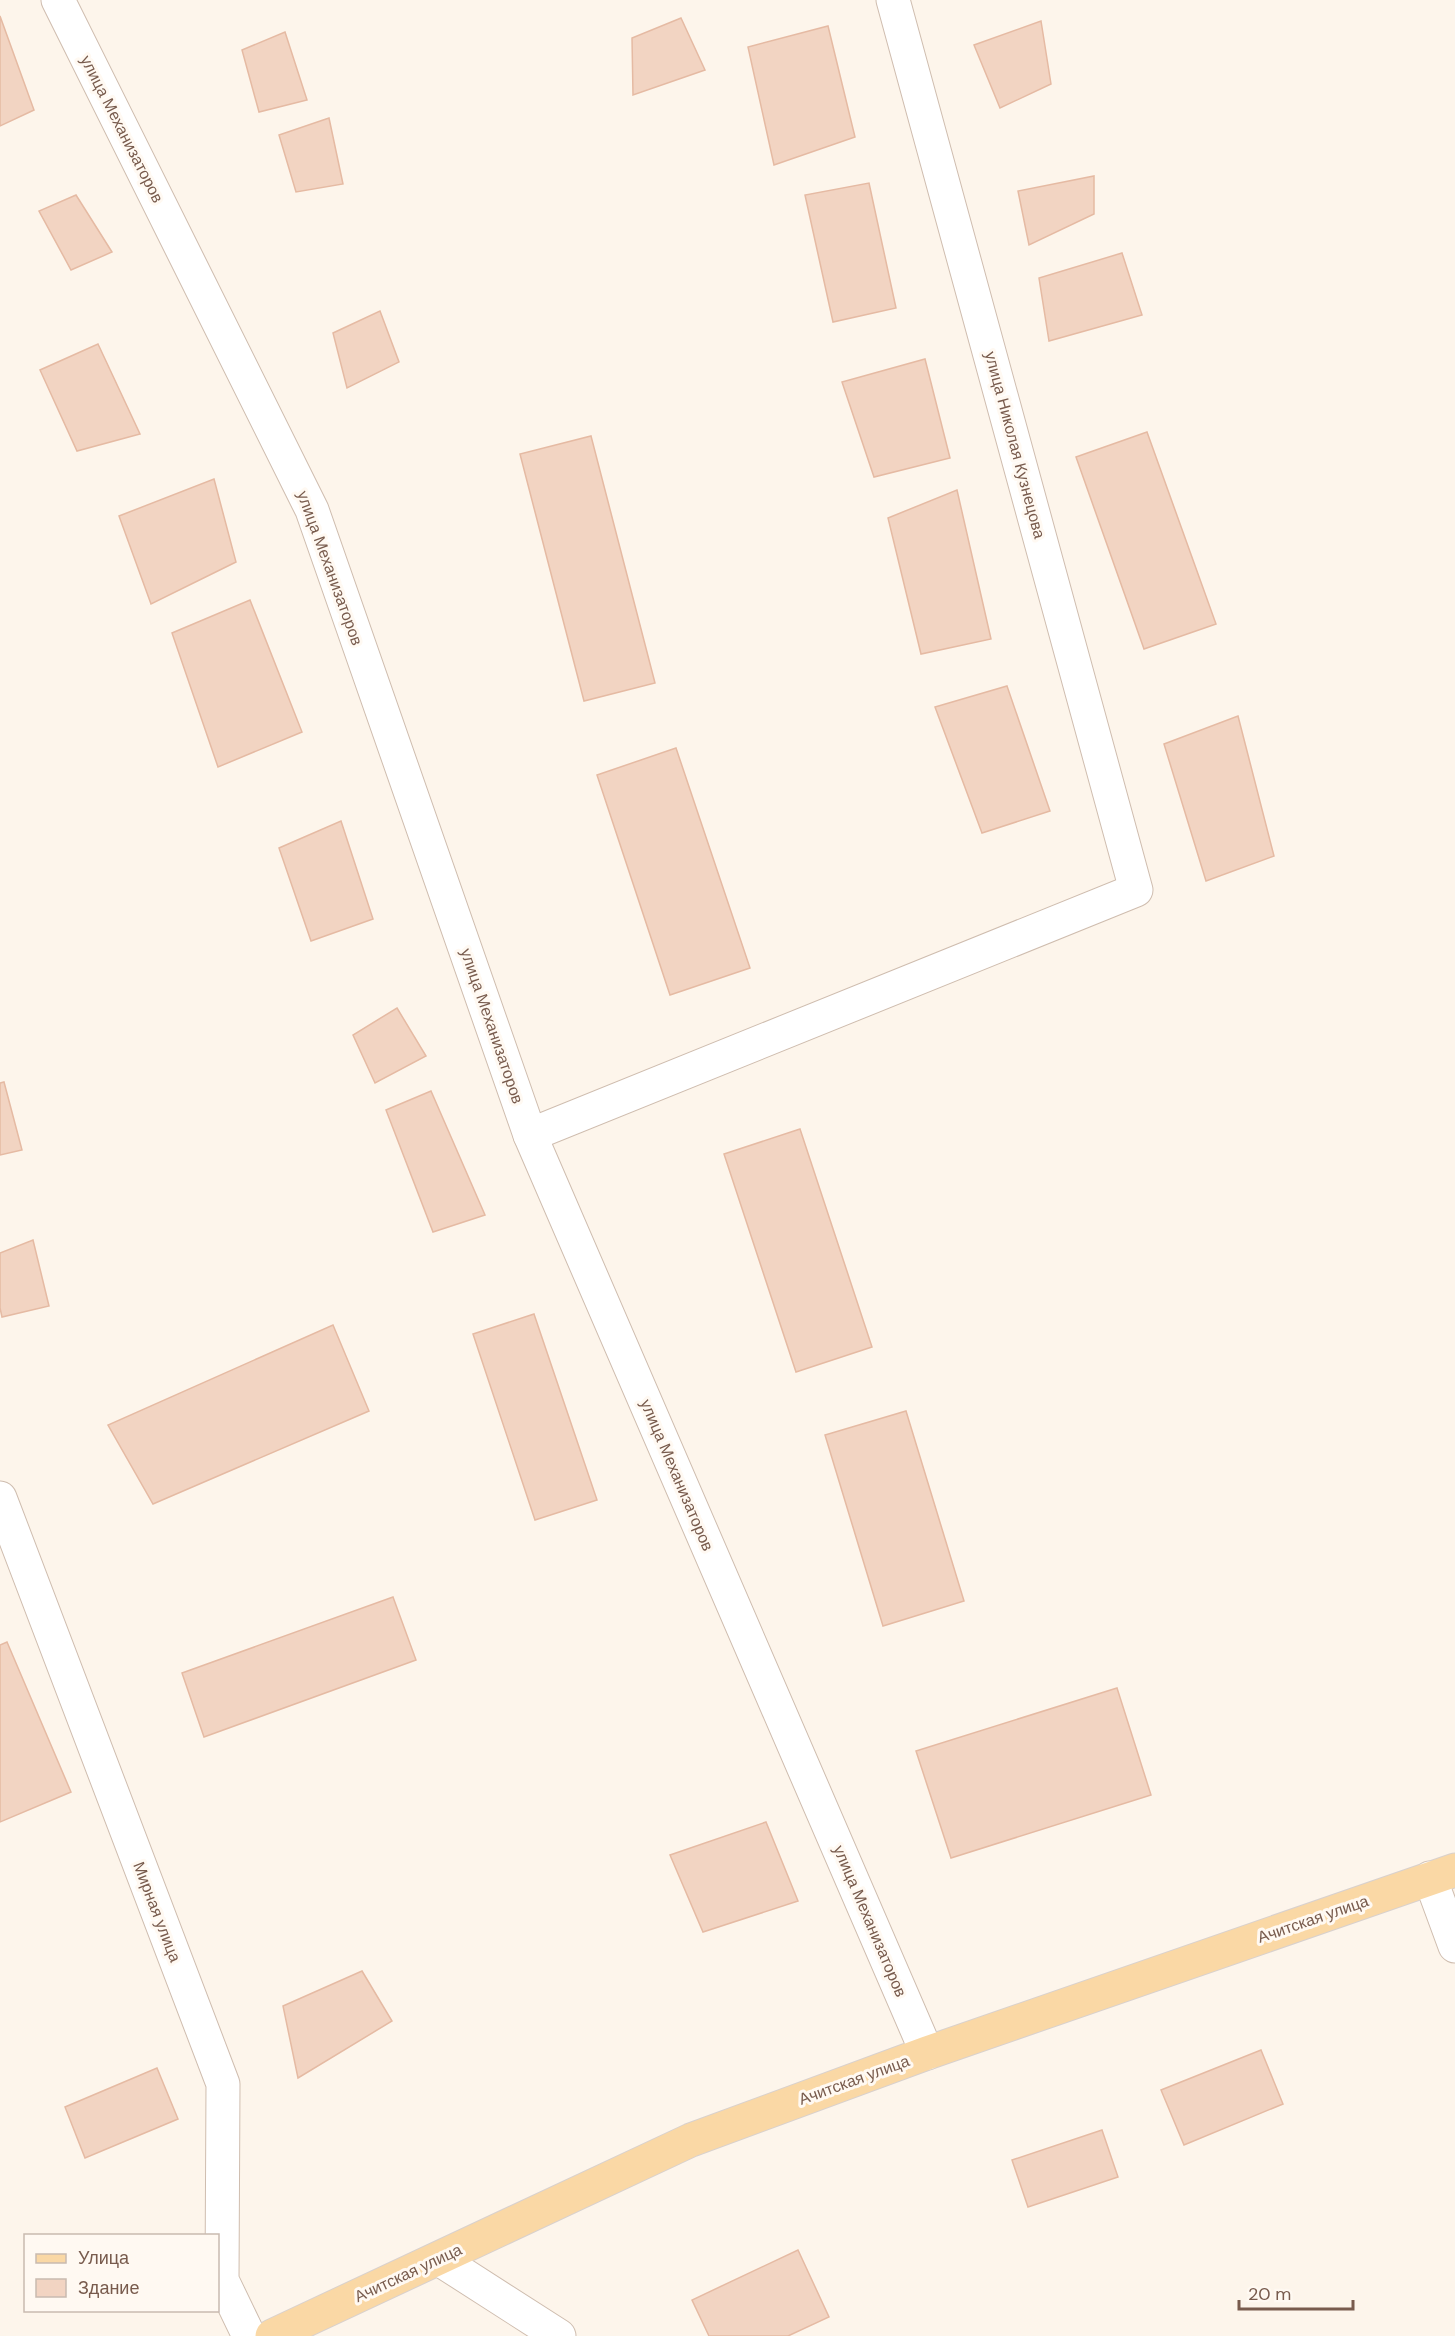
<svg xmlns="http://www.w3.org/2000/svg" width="1455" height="2336" font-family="'DM Sans',sans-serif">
  <rect width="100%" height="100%" fill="#fdf5eb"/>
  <g fill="#f2d4c2" stroke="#e5baa3" stroke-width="1.5">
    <path d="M0 16 34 110 0 126Z"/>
    <path d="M681 18 705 70 633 95 632 38Z"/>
    <path d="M1041 21 1051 84 1000 108 974 45Z"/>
    <path d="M828 26 855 137 774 165 748 47Z"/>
    <path d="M285 32 307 100 259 112 242 50Z"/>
    <path d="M329 118 343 184 296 192 279 135Z"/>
    <path d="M1094 176V214L1029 245 1018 191Z"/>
    <path d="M869 183 896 308 833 322 805 195Z"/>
    <path d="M76 195 112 252 71 270 39 211Z"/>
    <path d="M1122 253 1142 315 1049 341 1039 278Z"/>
    <path d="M380 311 399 362 347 388 333 333Z"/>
    <path d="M98 344 140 434 77 451 40 370Z"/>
    <path d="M925 359 950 458 874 477 842 382Z"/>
    <path d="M1147 432 1216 624 1144 649 1076 457Z"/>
    <path d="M591 436 655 683 584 701 520 454Z"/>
    <path d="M214 479 236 562 151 604 119 516Z"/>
    <path d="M957 490 991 639 921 654 888 518Z"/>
    <path d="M250 600 302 732 218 767 172 633Z"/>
    <path d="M1007 686 1050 811 982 833 935 707Z"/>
    <path d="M1238 716 1274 856 1206 881 1164 744Z"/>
    <path d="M676 748 750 968 670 995 597 775Z"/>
    <path d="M341 821 373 919 311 941 279 848Z"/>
    <path d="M397 1008 426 1056 375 1083 353 1035Z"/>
    <path d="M4 1082 22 1150 0 1155V1083Z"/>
    <path d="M431 1091 485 1215 433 1232 386 1110Z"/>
    <path d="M800 1129 872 1347 796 1372 724 1154Z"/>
    <path d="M33 1240 49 1306 2 1317 0 1308V1253Z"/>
    <path d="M534 1314 597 1500 535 1520 473 1334Z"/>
    <path d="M333 1325 369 1411 153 1504 108 1425Z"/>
    <path d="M906 1411 964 1601 883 1626 825 1435Z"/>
    <path d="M393 1597 416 1660 204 1737 182 1673Z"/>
    <path d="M7 1642 71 1792 0 1822V1645Z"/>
    <path d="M1117 1688 1151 1795 951 1858 916 1751Z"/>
    <path d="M766 1822 798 1901 703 1932 670 1855Z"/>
    <path d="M362 1971 392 2021 298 2078 283 2006Z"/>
    <path d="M1261 2050 1283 2104 1184 2145 1161 2090Z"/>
    <path d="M157 2068 178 2119 85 2158 65 2107Z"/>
    <path d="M1102 2130 1118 2177 1028 2207 1012 2160Z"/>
    <path d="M798 2250 829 2317 788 2336H709L692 2300Z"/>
  </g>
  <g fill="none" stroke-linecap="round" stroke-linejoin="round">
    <defs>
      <g id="minor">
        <path d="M58 0 312 510 530 1135 927 2053"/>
        <path d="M530 1135 1136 890 893 0"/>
        <path d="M0 1498 223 2084 222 2280 249 2336"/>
        <path d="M1430 1878 1455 1946"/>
        <path d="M439 2259 559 2336"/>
      </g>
      <path id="primary" d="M272 2336 691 2140 927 2053 1455 1870"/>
    </defs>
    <use href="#minor" stroke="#cfbdaf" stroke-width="35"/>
    <use href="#primary" stroke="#d9d1cd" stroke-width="35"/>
    <use href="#minor" stroke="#fff" stroke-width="33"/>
    <use href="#primary" stroke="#fad8a5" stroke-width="33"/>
  </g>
  <g text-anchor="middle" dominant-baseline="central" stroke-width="6" stroke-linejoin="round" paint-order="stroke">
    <g font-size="16" fill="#785b4d" stroke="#fff9f2">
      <text transform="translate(122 129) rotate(63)">улица Механизаторов</text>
      <text transform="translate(1015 445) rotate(75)">улица Николая Кузнецова</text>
      <text transform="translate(330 568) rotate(70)">улица Механизаторов</text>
      <text transform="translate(492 1026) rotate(71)">улица Механизаторов</text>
      <text transform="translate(677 1475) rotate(67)">улица Механизаторов</text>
      <text transform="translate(157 1912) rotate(69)">Мирная улица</text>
      <text transform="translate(1313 1919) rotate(-19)">Ачитская улица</text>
      <text transform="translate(870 1921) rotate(67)">улица Механизаторов</text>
      <text transform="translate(854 2080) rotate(-20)">Ачитская улица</text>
      <text transform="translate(408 2273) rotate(-25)">Ачитская улица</text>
    </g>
  </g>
  <rect x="24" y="2234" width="195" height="78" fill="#fff9f2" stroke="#c9bab0" stroke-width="1.5"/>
  <rect x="36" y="2254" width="30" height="9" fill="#fad8a5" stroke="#c9bab0" stroke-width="1.5"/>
  <text x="78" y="2264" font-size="18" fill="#785b4d">Улица</text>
  <rect x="36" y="2279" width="30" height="18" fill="#f2d4c2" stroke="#c9bab0" stroke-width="1.5"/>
  <text x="78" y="2294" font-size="18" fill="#785b4d">Здание</text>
  <path d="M1239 2300v9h114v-9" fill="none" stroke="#785b4d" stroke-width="3"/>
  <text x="1248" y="2300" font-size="18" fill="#785b4d" stroke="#fff9f2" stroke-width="4.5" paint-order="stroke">20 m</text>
</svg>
